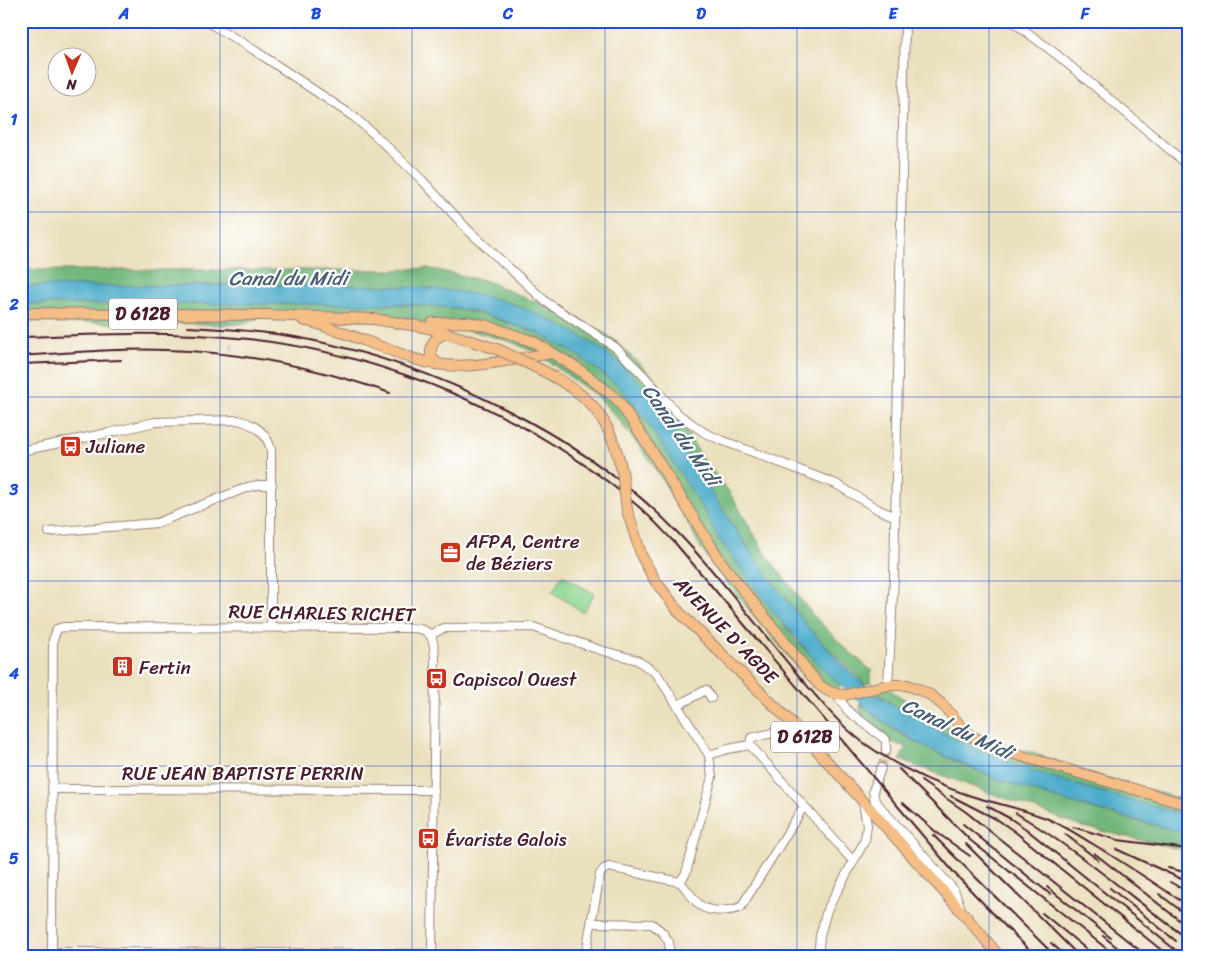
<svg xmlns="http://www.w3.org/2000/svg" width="1209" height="978" font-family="Sriracha,sans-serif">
  <rect width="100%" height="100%" fill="#fff"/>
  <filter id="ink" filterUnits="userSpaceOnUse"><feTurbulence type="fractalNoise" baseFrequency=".02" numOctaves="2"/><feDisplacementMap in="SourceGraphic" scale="10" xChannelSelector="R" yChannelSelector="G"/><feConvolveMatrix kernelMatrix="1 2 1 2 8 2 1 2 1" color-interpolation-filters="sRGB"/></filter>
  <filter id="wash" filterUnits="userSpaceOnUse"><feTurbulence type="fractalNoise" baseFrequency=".0096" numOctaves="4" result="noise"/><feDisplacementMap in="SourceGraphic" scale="20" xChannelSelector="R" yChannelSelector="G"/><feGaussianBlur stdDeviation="1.12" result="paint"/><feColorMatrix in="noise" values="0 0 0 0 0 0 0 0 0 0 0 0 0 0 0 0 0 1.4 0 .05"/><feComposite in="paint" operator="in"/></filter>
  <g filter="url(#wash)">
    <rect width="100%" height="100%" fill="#ebe0be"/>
    <path fill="#8dd692" stroke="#6c7a5e" d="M562 575 594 594 583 612 552 592Z"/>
    <g fill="#72b77c" stroke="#5e6b54">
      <path d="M427 268 487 281 530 300 561 308 609 336 657 380 702 458 728 490 767 556 812 614 844 647 871 670V682L865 684 804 624 766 574 701 478 681 442 649 395 636 379 589 341 563 327 517 306 436 289 307 285 21 286V270H394Z"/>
      <path d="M166 303H346L442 306 489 316 537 333 559 344 579 356 621 388 639 411 667 450 705 512 719 539 795 639 840 685 837 692 801 671 718 573 699 545 685 517 653 465 619 420 597 396 535 352 509 341 446 324 264 315 247 323 226 325 180 323 126 326 102 322 68 323 21 320V304Z"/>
      <path d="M888 685 894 693 947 726 963 729 981 738 1030 752 1088 773 1188 801V816C1082 787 963 759 874 691Z"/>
      <path d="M860 703C869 710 877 717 886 724 905 738 926 747 946 757 1023 793 1106 813 1188 834V851L1084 827 900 760 906 747 886 740 861 721Z"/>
    </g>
    <path fill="#4bacca" stroke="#4a667a" d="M307 285C367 286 433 284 492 298 539 310 605 345 638 381 665 410 682 448 704 481 751 554 800 628 866 686 881 699 899 708 916 718 1000 768 1095 790 1188 816V834L1060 800 997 779 925 747 886 724 840 685 824 670 772 610 719 539 705 512 648 423 621 388 579 356 538 333 490 316 463 309 407 304H21V286Z"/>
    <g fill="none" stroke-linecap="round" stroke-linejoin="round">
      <path stroke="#4bacca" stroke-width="2" d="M232 349V345"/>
    </g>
  </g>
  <g filter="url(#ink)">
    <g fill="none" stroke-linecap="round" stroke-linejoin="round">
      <path stroke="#cbb9a1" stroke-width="8" stroke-dasharray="8 4" stroke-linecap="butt" d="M881 768 886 751"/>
      <defs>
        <g id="minor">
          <path d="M206 21 254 50 354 117 376 136 422 180 468 230 546 302 615 347 642 374 678 414 705 433 721 440 836 484 879 510 894 516"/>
          <path d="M1012 21 1056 54 1188 165"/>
          <path d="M21 451 108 433 155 422 238 420C255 424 267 433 271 450V627"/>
          <path d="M49 532 157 523 248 487 258 485H272"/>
          <path d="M430 635 444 628 533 627 600 650 637 660 657 674 709 755 712 777 686 873 680 882"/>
          <path d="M888 685 894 578 905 21"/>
          <path d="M837 695 848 711 886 740V751"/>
          <path d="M678 705 706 690 711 698"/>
          <path d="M750 745 751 738 773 733"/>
          <path d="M709 755 728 749 750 745 853 861"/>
          <path d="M881 768 873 791 875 801 954 890 961 909"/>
          <path d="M52 789 434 790"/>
          <path d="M680 882C687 889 694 901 701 906 711 913 731 911 741 907L804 806"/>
          <path d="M592 923 652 924 662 932 669 942 670 957"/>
          <path d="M587 947 600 874 604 869 609 867 680 882"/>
          <path d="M52 952 432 954"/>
          <path d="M52 957 53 640 57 629 63 627 409 628C432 628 434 637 435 658L432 957"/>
          <path d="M818 957 820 936 827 910 865 840 867 825 863 803"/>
        </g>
        <g id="major">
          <path d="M21 313 264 315 374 319 429 328 497 349"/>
          <path d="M303 320C314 322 325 326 335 330 362 339 388 350 415 359 459 374 507 360 551 353"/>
          <path d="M429 328 432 323 466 322 488 326 534 342 577 368 617 399 643 437 721 562 818 684C827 691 834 695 845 695L888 685H907L918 689 930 695 944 706 963 729 973 737 1001 750 1188 805"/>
          <path d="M439 364 431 358C430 346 433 337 446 333"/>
          <path d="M531 365C585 391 608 410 622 471"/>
          <path d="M627 510 642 557 656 582 679 612 799 730 962 912 1000 957"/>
        </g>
      </defs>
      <use href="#minor" stroke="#9a8074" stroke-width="10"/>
      <use href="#major" stroke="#9a8074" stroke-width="12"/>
      <use href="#minor" stroke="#fff" stroke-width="8"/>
      <use href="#major" stroke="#f6be87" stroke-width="10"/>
      <g stroke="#4a1f2b" stroke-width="2">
        <path d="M188 327C226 329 264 331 301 338 434 364 584 435 678 533 721 577 758 628 798 675 818 698 839 725 864 743 896 766 934 784 971 796 994 803 1018 808 1040 816 1059 822 1076 834 1093 844 1125 864 1157 884 1188 906"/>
        <path d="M21 337C97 334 173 331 248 339 385 354 534 416 639 507 652 518 664 532 676 544L956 875 1006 927 1037 957"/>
        <path d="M21 356C69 353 118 348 166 350 242 352 318 368 390 393"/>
        <path d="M21 364 121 360"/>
        <path d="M899 769 970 840 1117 957"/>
        <path d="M921 781 966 812 1148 957"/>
        <path d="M951 796 998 820 1014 831 1170 957"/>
        <path d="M903 803 936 832 970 856"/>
        <path d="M987 806 1011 819 1026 829 1184 957"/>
        <path d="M1016 813C1077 850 1131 897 1188 939"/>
        <path d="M963 824 1050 894"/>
        <path d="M1073 827 1118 840 1188 849"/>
        <path d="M1065 834 1098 860"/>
        <path d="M933 835 1056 957"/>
        <path d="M966 844 1080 957"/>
        <path d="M1116 849 1188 882"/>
        <path d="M1094 853 1188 927"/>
        <path d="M1168 868 1188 873"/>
        <path d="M1170 882 1188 892"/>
        <path d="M1047 887 1111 938"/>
        <path d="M1110 888 1176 941"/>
        <path d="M1159 894 1188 916"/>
        <path d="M1042 913 1096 957"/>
        <path d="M1103 936 1129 957"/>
        <path d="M1051 943 1067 957"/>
      </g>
      <defs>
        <g id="major-bridge">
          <path d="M497 349 531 365"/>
          <path d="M622 471 627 510"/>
        </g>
      </defs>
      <use href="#major-bridge" stroke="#9a8074" stroke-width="12" stroke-linecap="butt"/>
      <use href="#major-bridge" stroke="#f6be87" stroke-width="10"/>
    </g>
  </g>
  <path fill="none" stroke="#1d4ed8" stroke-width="1" stroke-opacity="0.55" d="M220 21V957M412 21V957M605 21V957M797 21V957M989 21V957M21 212H1188M21 397H1188M21 581H1188M21 766H1188"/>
  <defs>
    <symbol id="bus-square" viewBox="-11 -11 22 22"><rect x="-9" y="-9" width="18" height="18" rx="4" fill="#c8321e" stroke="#fff"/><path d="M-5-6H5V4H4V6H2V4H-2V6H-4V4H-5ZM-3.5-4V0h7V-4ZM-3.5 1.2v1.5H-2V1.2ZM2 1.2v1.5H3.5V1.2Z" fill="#fff"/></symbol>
    <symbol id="office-square" viewBox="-11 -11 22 22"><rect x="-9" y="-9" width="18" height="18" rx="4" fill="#c8321e" stroke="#fff"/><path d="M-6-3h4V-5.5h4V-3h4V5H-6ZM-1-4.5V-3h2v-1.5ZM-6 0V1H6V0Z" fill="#fff"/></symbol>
    <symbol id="building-square" viewBox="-11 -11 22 22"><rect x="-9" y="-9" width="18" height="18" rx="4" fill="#c8321e" stroke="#fff"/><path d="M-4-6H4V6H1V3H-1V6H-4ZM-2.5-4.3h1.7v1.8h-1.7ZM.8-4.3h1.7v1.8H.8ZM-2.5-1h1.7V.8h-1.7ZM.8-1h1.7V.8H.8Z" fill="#fff"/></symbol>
  </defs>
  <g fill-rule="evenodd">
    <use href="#bus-square" x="58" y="434" width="25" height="25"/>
    <use href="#office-square" x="438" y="540" width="25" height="25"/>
    <use href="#building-square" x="110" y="654" width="25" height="25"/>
    <use href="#bus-square" x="424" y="666" width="25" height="25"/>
    <use href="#bus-square" x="416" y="826" width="25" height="25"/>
  </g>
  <g text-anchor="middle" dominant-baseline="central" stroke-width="4.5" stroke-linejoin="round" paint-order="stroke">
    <g fill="#fff" stroke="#80626b" stroke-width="1">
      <rect x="109" y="298.5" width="68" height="31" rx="4"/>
      <rect x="771" y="721.5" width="68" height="31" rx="4"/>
    </g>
    <g font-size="18" font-weight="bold" fill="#4a1f2b">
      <text x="143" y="314">D 612B</text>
      <text x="805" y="737">D 612B</text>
    </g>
    <g font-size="19" fill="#4a1f2b" stroke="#fff" text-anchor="start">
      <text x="86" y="446">Juliane</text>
      <text x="466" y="541">AFPA, Centre<tspan x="466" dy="22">de Béziers</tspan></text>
      <text x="139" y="667">Fertin</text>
      <text x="453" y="679">Capiscol Ouest</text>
      <text x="445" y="839">Évariste Galois</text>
    </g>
    <g font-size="19" fill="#4a1f2b" stroke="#fff">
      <text transform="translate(322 613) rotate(1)">RUE CHARLES RICHET</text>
      <text transform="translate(726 630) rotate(46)">AVENUE D'AGDE</text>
      <text x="243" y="773">RUE JEAN BAPTISTE PERRIN</text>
    </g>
    <g font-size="20" font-style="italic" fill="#4a5e73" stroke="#fff">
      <text x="288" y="278">Canal du Midi</text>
      <text transform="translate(681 435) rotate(55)">Canal du Midi</text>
      <text transform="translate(957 729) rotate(25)">Canal du Midi</text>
    </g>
  </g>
  <rect width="1209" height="978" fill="none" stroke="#fff" stroke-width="55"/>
  <g transform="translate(72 72) rotate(182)"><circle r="24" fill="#ffffff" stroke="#b7a5aa"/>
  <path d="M0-4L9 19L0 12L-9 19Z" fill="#c8321e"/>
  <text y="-8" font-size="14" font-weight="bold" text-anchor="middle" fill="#4a1f2b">N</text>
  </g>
  <rect x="28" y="28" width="1154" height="922" fill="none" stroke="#1d4ed8" stroke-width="2"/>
  <g font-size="16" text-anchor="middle" font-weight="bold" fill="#1d4ed8">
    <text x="124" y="19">A</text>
    <text x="316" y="19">B</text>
    <text x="508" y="19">C</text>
    <text x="701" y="19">D</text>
    <text x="893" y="19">E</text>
    <text x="1085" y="19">F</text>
    <text x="14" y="125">1</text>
    <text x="14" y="310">2</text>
    <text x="14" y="495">3</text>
    <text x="14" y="679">4</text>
    <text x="14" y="864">5</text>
  </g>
</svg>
